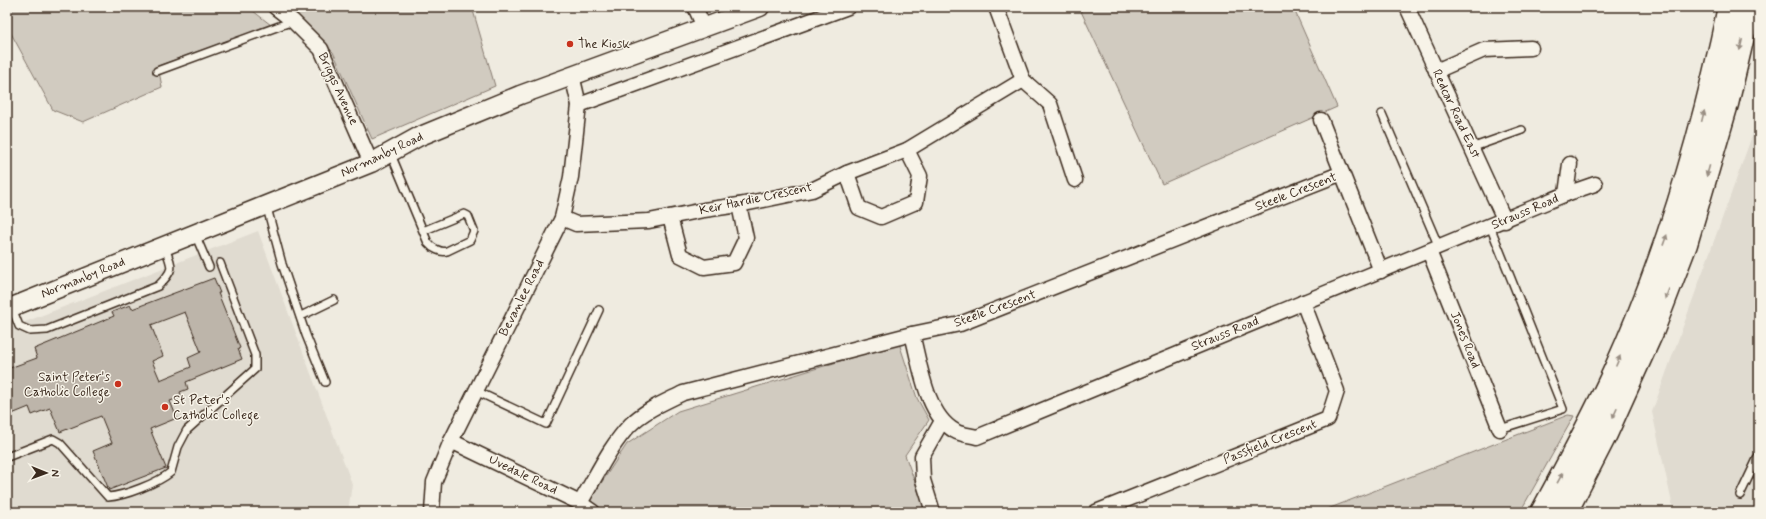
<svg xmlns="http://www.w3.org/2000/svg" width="1766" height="519" font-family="Mynerve,sans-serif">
  <rect width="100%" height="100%" fill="#efebe0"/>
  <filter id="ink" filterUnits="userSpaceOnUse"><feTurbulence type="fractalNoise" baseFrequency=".025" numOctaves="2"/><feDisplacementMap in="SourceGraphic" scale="8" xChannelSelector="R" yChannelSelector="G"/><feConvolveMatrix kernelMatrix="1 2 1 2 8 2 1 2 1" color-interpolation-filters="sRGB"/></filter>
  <g filter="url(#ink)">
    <g fill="#e0dbd0">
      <path d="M1759 110V512H1674L1652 412 1757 122Z"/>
      <path d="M258 231 352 484 348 512H7V329Z"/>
    </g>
    <g fill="#d1cbc0" stroke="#867a6f">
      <path d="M7 7H248L271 25 158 66 162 87 83 122 53 110 7 26Z"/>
      <path d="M285 7H472L495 86 372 139 333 52Z"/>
      <path d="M1079 7H1293L1337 107 1162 184Z"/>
      <path d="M899 343 917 398 929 420 905 455 926 512H597L586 506 627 444 678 411Z"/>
      <path d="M1568 415 1574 416 1520 512H1320Z"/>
    </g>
    <path fill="#bdb5aa" stroke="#3b2a1e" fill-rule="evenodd" d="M214 278 220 293H218L240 348 238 349 242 359 186 382 188 389 180 392 182 397 170 401 177 418 150 429 166 468 109 490 93 451 112 443 101 416 60 432 50 408 32 415 29 407 7 416V369L37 358 34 349 114 316 112 312 130 305 132 309ZM185 312 201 352 188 358 191 367 160 380 152 361 163 356 151 325Z"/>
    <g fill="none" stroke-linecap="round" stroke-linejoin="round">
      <defs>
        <g id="service">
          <path d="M157 71 293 21"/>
          <path d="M1382 114 1439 247"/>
          <path d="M1471 148 1522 130"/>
          <path d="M390 152 428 243C432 248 441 253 447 251L470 240 474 231 468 216 464 214 423 231"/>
          <path d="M266 204 282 264 306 335 325 382"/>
          <path d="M1490 226 1563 409 1500 429"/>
          <path d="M195 234 209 267"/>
          <path d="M12 308 19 326 30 331 47 330 158 286C175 269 173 268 164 246"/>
          <path d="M301 316 334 300"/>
          <path d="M476 391 546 424 599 310"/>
          <path d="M7 457 53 439 60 443 108 497C124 496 158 483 171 472L178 447 187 430 255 369V355L220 263"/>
          <path d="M1740 495 1759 455"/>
        </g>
        <g id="minor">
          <path d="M275 7 293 21 321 49 371 163"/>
          <path d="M695 7 704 27"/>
          <path d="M996 7 1023 80 1050 104 1075 180"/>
          <path d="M1407 7 1505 221"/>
          <path d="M1436 71 1484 50 1531 48"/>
          <path d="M579 105 848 7"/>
          <path d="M1321 120 1342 173"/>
          <path d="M847 173 859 208 881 217 916 202 920 176 907 150"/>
          <path d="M1566 194 1570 164"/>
          <path d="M670 217 680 255 704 267 734 263 746 238 739 205"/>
          <path d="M562 218 576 224 649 221 704 210 739 205 812 190 847 173 907 150 1023 80"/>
          <path d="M1429 251 1500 429"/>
          <path d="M912 334C920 364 926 415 955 431 961 435 970 435 977 437L1566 194 1595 184"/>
          <path d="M451 441 580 503 593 512"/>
          <path d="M580 503C596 477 609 447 630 425 645 410 665 402 683 393L912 334 960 324 1342 173 1381 271"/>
          <path d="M432 512 434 482 451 441 562 218 571 177 579 105 572 75"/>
          <path d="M933 512 923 480 922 456 942 421"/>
          <path d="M1096 512 1328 419 1337 391 1303 302"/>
        </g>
        <path id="tertiary" d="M7 309 371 163 418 137 520 95 760 7"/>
        <g id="trunk">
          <path d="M1542 512C1567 466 1592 420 1614 372 1667 256 1703 132 1729 7"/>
          <path d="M1566 512 1606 434 1653 330 1686 244 1727 104 1750 7"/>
        </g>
      </defs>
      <use href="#service" stroke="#3b2a1e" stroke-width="10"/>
      <use href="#minor" stroke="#3b2a1e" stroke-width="17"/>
      <use href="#tertiary" stroke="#3b2a1e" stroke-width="21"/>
      <use href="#trunk" stroke="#3b2a1e" stroke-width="25"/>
      <use href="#service" stroke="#f7f3e8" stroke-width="7"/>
      <use href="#minor" stroke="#f7f3e8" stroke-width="14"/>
      <use href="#tertiary" stroke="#f7f3e8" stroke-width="18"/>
      <use href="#trunk" stroke="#f7f3e8" stroke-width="22"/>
    </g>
    <defs><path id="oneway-solid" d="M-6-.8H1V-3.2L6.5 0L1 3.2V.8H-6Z"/></defs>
    <g fill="#998e83">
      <use href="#oneway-solid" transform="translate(1741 45) rotate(103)"/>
      <use href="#oneway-solid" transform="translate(1703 116) rotate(-76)"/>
      <use href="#oneway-solid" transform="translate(1708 171) rotate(106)"/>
      <use href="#oneway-solid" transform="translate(1665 240) rotate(-70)"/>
      <use href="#oneway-solid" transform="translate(1667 294) rotate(111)"/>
      <use href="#oneway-solid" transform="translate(1618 361) rotate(-67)"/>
      <use href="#oneway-solid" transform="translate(1615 413) rotate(114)"/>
      <use href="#oneway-solid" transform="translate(1560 478) rotate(-61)"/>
    </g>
  </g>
  <g fill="#c8321e" stroke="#f7f3e8" stroke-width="1.5">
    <circle cx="570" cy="44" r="4"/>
    <circle cx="118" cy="384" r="4"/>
    <circle cx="165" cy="407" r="4"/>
  </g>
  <g text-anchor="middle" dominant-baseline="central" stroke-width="3" stroke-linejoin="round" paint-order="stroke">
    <g font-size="13" fill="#3b2a1e" stroke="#f7f3e8" text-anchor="start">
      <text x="578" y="44">The Kiosk</text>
      <text x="110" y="377" text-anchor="end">Saint Peter's<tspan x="110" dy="15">Catholic College</tspan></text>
      <text x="173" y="400">St Peter's<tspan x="173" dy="15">Catholic College</tspan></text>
    </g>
    <g font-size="13" fill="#3b2a1e" stroke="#f7f3e8">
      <text transform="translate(338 89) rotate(65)">Briggs Avenue</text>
      <text transform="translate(1456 114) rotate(65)">Redcar Road East</text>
      <text transform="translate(382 155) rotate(-25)">Normanby Road</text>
      <text transform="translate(1296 192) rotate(-21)">Steele Crescent</text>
      <text transform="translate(756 199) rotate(-12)">Keir Hardie Crescent</text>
      <text transform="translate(1525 212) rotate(-23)">Strauss Road</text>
      <text transform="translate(83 278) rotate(-22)">Normanby Road</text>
      <text transform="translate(522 298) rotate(-63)">Bevanlee Road</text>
      <text transform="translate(995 309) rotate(-20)">Steele Crescent</text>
      <text transform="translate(1225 334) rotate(-22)">Strauss Road</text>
      <text transform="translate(1465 340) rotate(68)">Jones Road</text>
      <text transform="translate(1270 442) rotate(-22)">Passfield Crescent</text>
      <text transform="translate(523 475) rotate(26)">Uvedale Road</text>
    </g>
  </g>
  <rect width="1766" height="519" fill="none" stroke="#f7f3e8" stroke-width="24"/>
  <rect x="12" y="12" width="1742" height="495" fill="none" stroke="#3b2a1e" stroke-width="1.5" filter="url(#ink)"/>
  <g transform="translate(46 473) rotate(91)" stroke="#f7f3e8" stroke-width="3" paint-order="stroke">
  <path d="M0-3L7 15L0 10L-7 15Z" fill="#3b2a1e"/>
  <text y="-6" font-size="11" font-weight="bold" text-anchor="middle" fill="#3b2a1e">N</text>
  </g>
</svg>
